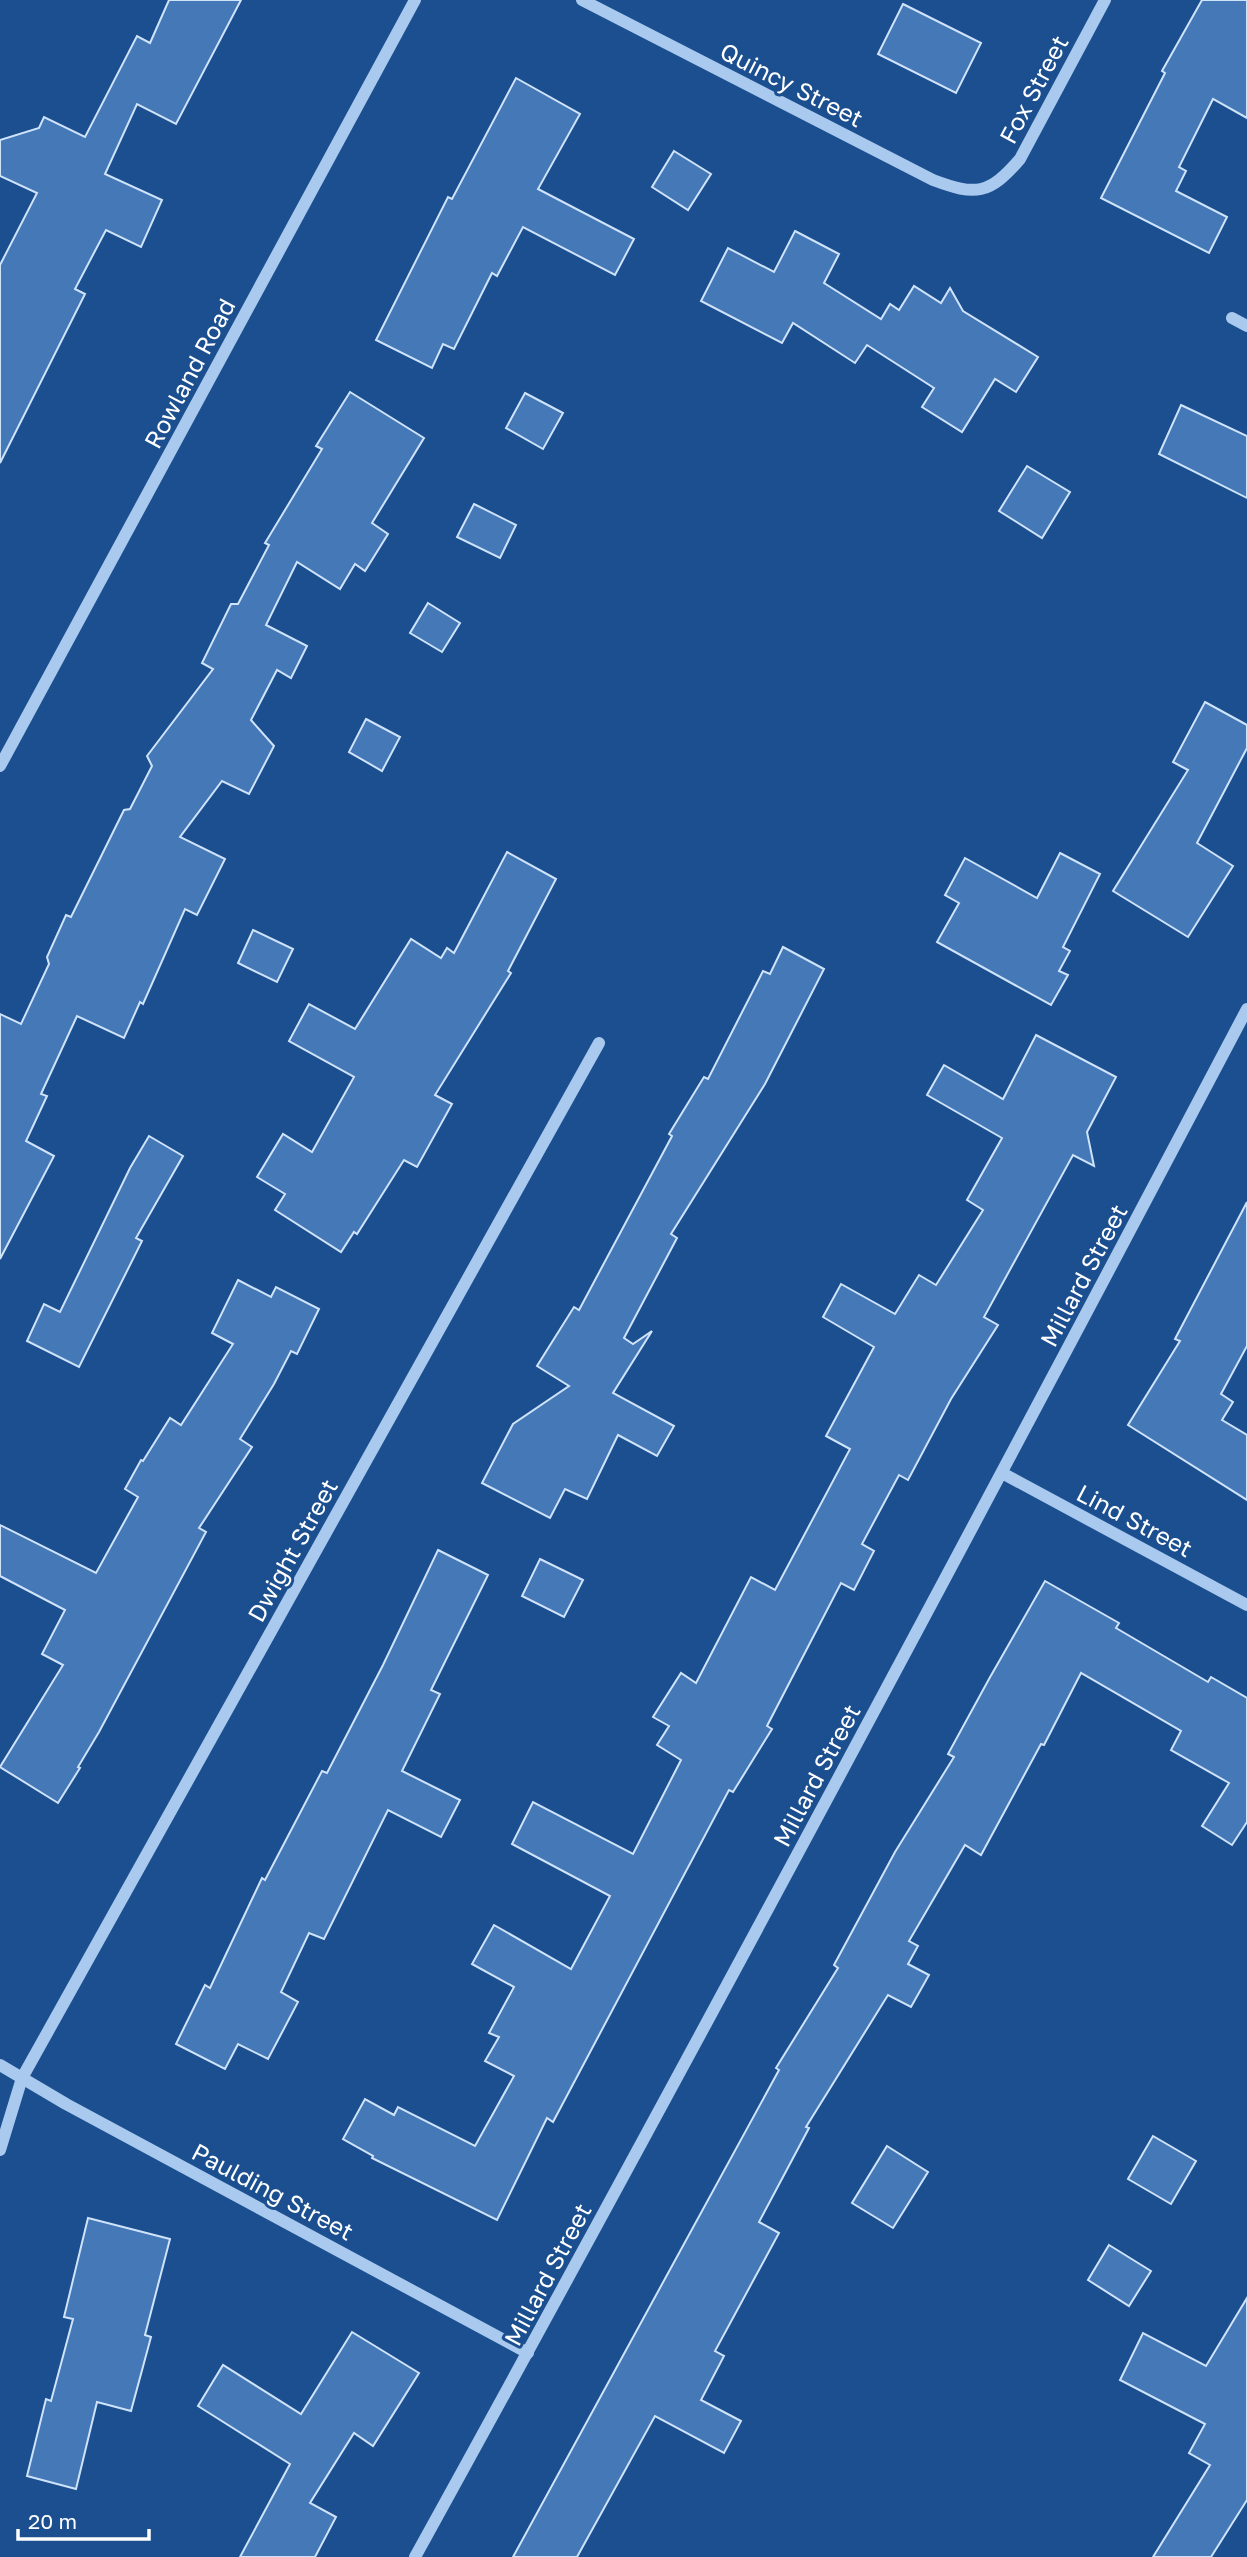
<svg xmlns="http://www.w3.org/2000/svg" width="1247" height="2557" font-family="'Golos Text',sans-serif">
  <rect width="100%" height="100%" fill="#1b4f8f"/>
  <g fill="#4478b7" stroke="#cfe3fa" stroke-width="2">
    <path d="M169 0H241L176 124 137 104 105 174 162 200 141 247 106 230 75 289 85 294 0 463V265L37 193 0 176V140L39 128 44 117 85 137 137 36 150 43Z"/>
    <path d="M1202 0H1247V118L1213 99 1179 167 1186 171 1176 191 1227 217 1209 253 1101 198 1165 73 1162 71Z"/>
    <path d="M903 4 981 43 956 93 878 54Z"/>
    <path d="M516 78 580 114 538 189 634 239 615 275 523 227 497 276 492 273 454 349 443 344 432 368 376 340 448 197 452 199Z"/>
    <path d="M674 151 711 174 688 210 652 187Z"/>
    <path d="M795 231 839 254 824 283 881 319 890 304 899 310 914 286 941 303 950 288 963 311 1038 357 1016 392 995 379 962 432 922 407 934 388 867 345 855 363 793 323 782 343 701 301 728 248 774 272Z"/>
    <path d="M350 392 424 438 372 523 388 534 365 571 355 564 340 589 297 562 266 625 307 646 291 678 277 670 251 720 274 746 249 794 222 781 180 837 225 859 197 915 185 909 143 1004 140 1002 124 1038 77 1016 41 1094 47 1096 26 1141 54 1156 0 1259V1014L21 1024 49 964 47 957 66 915 71 917 124 810 130 809 152 766 147 756 213 669 202 663 231 604H238L269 545 265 543 322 449 316 446Z"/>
    <path d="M525 393 563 413 543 449 506 428Z"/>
    <path d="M1181 405 1247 436V498L1159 454Z"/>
    <path d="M1027 466 1070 492 1042 538 999 511Z"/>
    <path d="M474 504 516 525 500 558 457 537Z"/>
    <path d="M428 603 460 623 442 652 410 633Z"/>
    <path d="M1205 702 1247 725V748L1197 843 1233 866 1188 937 1113 891 1188 770 1173 762Z"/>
    <path d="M366 719 400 737 382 771 349 752Z"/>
    <path d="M507 852 556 879 508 971 511 973 435 1095 452 1104 417 1167 404 1160 357 1234 354 1232 341 1252 275 1210 285 1194 257 1177 283 1134 312 1152 354 1077 289 1041 309 1004 355 1029 411 939 441 958 447 948 454 953Z"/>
    <path d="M1060 853 1100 874 1063 947 1070 951 1059 971 1068 975 1051 1005 937 942 959 903 945 895 965 858 1037 898Z"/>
    <path d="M253 930 293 949 277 982 238 963Z"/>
    <path d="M783 947 824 969 765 1084 671 1234 677 1238 624 1338 633 1344 652 1331 613 1393 674 1426 657 1456 618 1435 587 1499 565 1489 550 1518 482 1483 513 1424 569 1386 537 1366 574 1307 579 1310 672 1136 669 1134 704 1077 708 1079 763 971 770 974Z"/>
    <path d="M1036 1035 1116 1077 1087 1132 1094 1166 1073 1155 984 1317 998 1325 951 1399 908 1480 899 1475 862 1544 874 1551 854 1590 841 1583 767 1726 772 1729 733 1792 729 1790 553 2122 547 2118 497 2220 372 2158 373 2156 343 2139 365 2099 394 2115 398 2107 475 2146 514 2076 485 2061 499 2037 489 2033 514 1987 472 1964 494 1925 571 1969 610 1896 512 1844 533 1802 633 1854 681 1760 657 1745 669 1726 653 1717 681 1673 696 1683 751 1577 775 1590 850 1449 826 1436 874 1347 823 1317 841 1284 895 1314 919 1275 936 1285 983 1210 967 1200 1002 1138 927 1095 944 1065 1003 1099Z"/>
    <path d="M149 1136 183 1156 136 1238 142 1241 79 1367 27 1341 44 1304 60 1312 130 1168Z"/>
    <path d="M1247 1202V1346L1221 1394 1233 1402 1222 1420 1247 1435V1500L1128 1425 1180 1341 1175 1339Z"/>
    <path d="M238 1280 271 1297 276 1287 319 1309 297 1354 291 1351 274 1384 240 1439 252 1447 199 1528 206 1532 99 1732 78 1767 80 1768 58 1803 0 1767 63 1665 42 1654 65 1610 0 1576V1525L96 1573 138 1497 125 1489 141 1460 143 1461 170 1418 181 1425 233 1344 212 1333Z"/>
    <path d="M438 1550 488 1575 431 1690 440 1694 402 1771 460 1800 441 1837 388 1810 324 1939 309 1933 281 1992 298 2002 268 2059 238 2044 225 2069 176 2044 205 1985 210 1988 262 1878 265 1880 322 1771 327 1773 383 1665Z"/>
    <path d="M540 1559 583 1580 564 1617 522 1596Z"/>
    <path d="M1045 1581 1119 1623 1116 1628 1208 1682 1211 1677 1247 1698V1822L1232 1845 1202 1826 1229 1783 1171 1750 1181 1731 1081 1673 1044 1745 1041 1744 981 1855 965 1845 909 1941 918 1946 908 1964 929 1975 911 2007 888 1995 806 2127 809 2128 759 2222 779 2233 715 2351 724 2356 701 2400 741 2421 724 2453 655 2416 577 2557H513L779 2070 776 2068 838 1968 834 1965 895 1852 954 1757 948 1754 989 1679Z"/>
    <path d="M1153 2136 1196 2161 1171 2204 1128 2179Z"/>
    <path d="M887 2146 928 2172 893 2228 852 2203Z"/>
    <path d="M88 2218 170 2239 145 2335 151 2337 131 2411 97 2402 76 2489 27 2476 46 2399 51 2401 73 2319 64 2317Z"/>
    <path d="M1109 2245 1151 2271 1129 2306 1088 2280Z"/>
    <path d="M1247 2298V2500L1211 2557H1153L1210 2465 1189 2453 1205 2424 1120 2380 1143 2333 1206 2366Z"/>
    <path d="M352 2332 419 2373 373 2446 354 2433 310 2503 336 2517 315 2557H240L290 2464 198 2406 223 2365 301 2414Z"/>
  </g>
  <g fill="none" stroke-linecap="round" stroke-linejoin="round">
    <g stroke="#a9c9ee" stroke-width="12">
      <path d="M582 0 933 180C976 196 989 195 1020 159L1105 0"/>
      <path d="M1232 318 1247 326"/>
      <path d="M0 766 415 0"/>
      <path d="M1002 1473 1247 1605"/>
      <path d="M0 2065 66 2104 528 2353"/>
      <path d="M0 2150 22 2078 599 1043"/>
      <path d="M415 2557C698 2044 974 1527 1247 1009"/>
    </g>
  </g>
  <g text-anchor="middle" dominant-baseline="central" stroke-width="6" stroke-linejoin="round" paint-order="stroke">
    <g font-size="24" fill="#fff" stroke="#1b4f8f">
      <text transform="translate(792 84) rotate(27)">Quincy Street</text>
      <text transform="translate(1033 89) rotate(-62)">Fox Street</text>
      <text transform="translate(189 373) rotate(-62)">Rowland Road</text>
      <text transform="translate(1083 1275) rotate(-62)">Millard Street</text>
      <text transform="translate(1135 1520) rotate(28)">Lind Street</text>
      <text transform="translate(292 1550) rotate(-61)">Dwight Street</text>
      <text transform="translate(816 1775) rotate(-62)">Millard Street</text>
      <text transform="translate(273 2191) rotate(28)">Paulding Street</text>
      <text transform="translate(547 2274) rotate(-62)">Millard Street</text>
    </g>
  </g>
  <path d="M18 2529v10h131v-10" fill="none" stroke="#ffffff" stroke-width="3.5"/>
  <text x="28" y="2529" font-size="21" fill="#ffffff" stroke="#1b4f8f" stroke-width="5" paint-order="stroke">20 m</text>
</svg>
